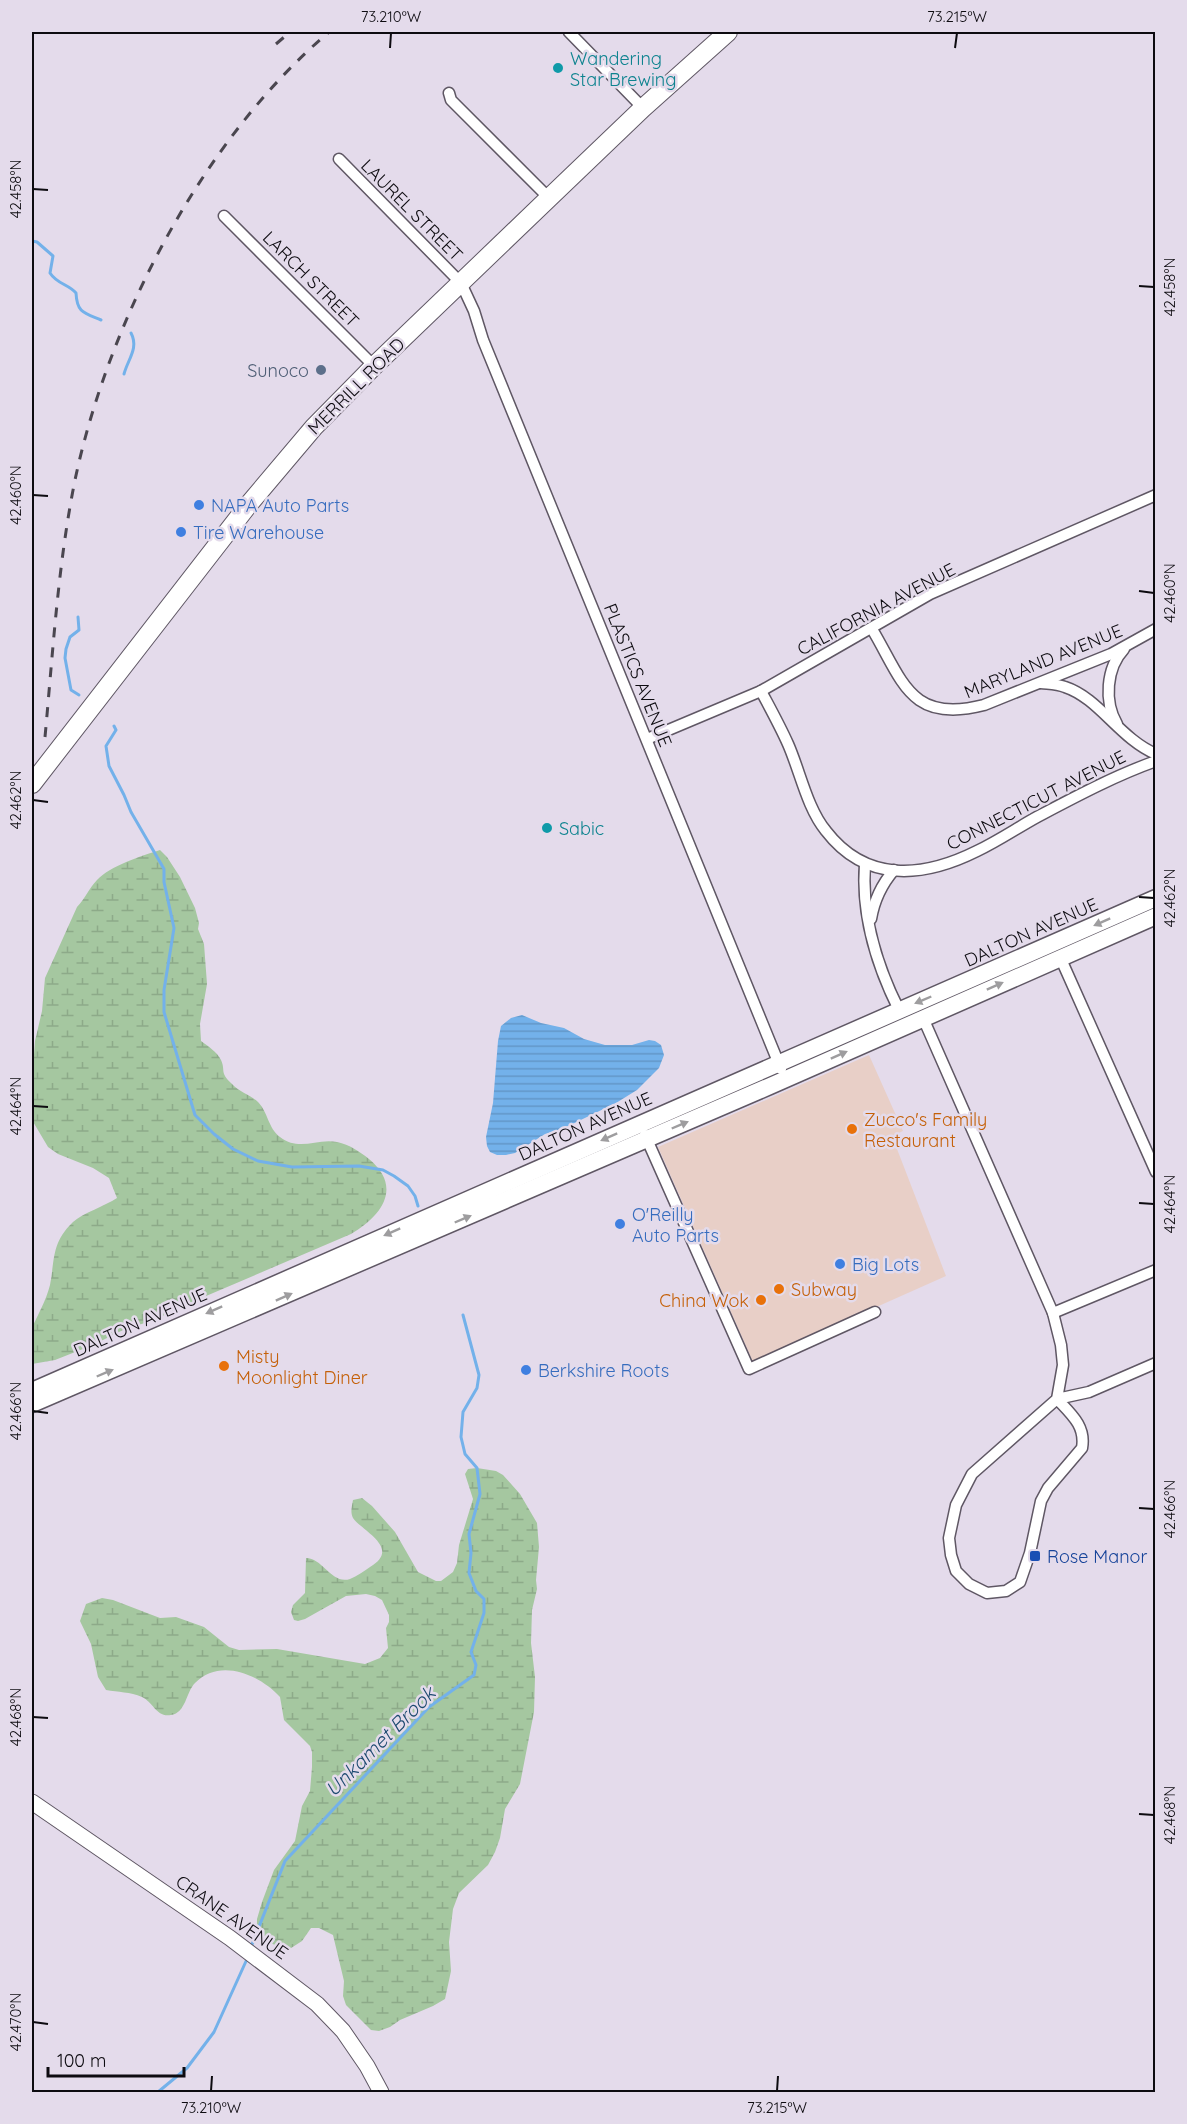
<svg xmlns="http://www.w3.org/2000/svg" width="1187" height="2124" font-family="Quicksand,sans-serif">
  <defs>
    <pattern id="wetland-marsh" width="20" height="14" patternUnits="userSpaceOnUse" patternTransform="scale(1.5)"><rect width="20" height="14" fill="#a5c7a0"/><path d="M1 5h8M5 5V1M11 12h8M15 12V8" fill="none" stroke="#8daa89"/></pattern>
    <pattern id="water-rules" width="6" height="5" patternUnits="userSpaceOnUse" patternTransform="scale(1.5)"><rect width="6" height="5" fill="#73b1ea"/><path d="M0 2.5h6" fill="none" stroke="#6297c8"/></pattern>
  </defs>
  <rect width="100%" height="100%" fill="#e4dbeb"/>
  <path fill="#e8cfc7" d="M869 1055 903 1131 892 1136 946 1276 753 1362 658 1147Z"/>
  <g fill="url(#wetland-marsh)">
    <path d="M160 850 167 857 180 877 195 908 199 923 198 929 204 944 207 984 200 1024 201 1041C208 1046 217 1052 221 1060 226 1071 219 1072 232 1084 239 1092 251 1095 258 1102 268 1112 268 1128 280 1137 300 1152 316 1138 337 1142 350 1145 359 1151 369 1159 403 1187 382 1216 351 1234L192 1302 154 1320 123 1330 93 1345 55 1360 32 1364C31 1355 29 1336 32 1328 38 1314 46 1301 50 1285 55 1260 51 1243 73 1222 83 1213 105 1206 117 1198L109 1178 93 1168 58 1154 48 1147 32 1120V1081L35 1041 42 1011 45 978 77 907C85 899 89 888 97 880 110 866 141 856 160 850Z"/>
    <path d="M477 1468 496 1471 503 1475 520 1494 537 1523 539 1547 536 1580 537 1589 532 1610 531 1643 535 1677 534 1712 520 1784 505 1809 500 1838 495 1852 488 1865 459 1893 453 1909 449 1942 451 1971 445 1999 433 2006 400 2020 390 2027 379 2031 371 2030 346 2005 343 1996 344 1981 333 1935 319 1928H311L302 1941 288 1950 270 1943 257 1932V1919L262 1902 274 1870 295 1841 302 1806 310 1791 312 1767V1752L310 1746 284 1720 280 1697C260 1675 220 1657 195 1683 186 1692 186 1713 171 1715 157 1718 153 1702 142 1697 130 1692 118 1692 106 1690L98 1677 91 1644 80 1621 86 1604 102 1598 113 1600 160 1618 176 1617 204 1627 229 1647 239 1650 277 1649 365 1664 380 1658 388 1648 386 1628 389 1622V1615L382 1600 375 1596 366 1594 346 1596 305 1619 298 1621 294 1620 291 1612 293 1605 305 1593 306 1558C323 1558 332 1585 350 1579 357 1576 364 1571 370 1567 402 1548 362 1531 353 1518 350 1512 352 1506 353 1500L362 1498 372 1506 395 1532 418 1572 436 1581H441L453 1572 457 1563 459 1545 473 1499 465 1474 468 1469Z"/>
  </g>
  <path fill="url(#water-rules)" d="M522 1015 541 1023 564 1028 584 1039 605 1045H632L649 1040 655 1041 661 1045 664 1055 659 1068 637 1090 616 1103 562 1129 545 1134 515 1153 506 1155H497L490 1152 487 1146 486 1137 493 1103 498 1041 501 1026 511 1018Z"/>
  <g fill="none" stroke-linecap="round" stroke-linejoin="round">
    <g stroke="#73b1ea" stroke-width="3">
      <path d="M32 241 37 242 53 256 50 273C57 284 68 284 76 293 77 313 84 313 101 320"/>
      <path d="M124 374C128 359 139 348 131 333"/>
      <path d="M78 617 79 630 70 637 66 649 65 658 71 690 79 695"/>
      <path d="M114 726 116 730 106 746 109 766 124 795 131 812 164 869V882L174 928 164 990V1012L195 1115 214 1134 233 1149 258 1161 292 1167 359 1166 383 1170 394 1176 408 1186 415 1196 418 1206"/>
      <path d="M251 1947 285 1861 429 1707 474 1675 476 1665 471 1652 484 1613V1599L476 1591 469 1573 471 1553 469 1534 480 1494 477 1468 465 1454 461 1437 463 1412 477 1388 479 1375 463 1315"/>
      <path d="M158 2092 187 2068 214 2032 247 1959"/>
    </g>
    <defs>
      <g id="street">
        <path d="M569 32 643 108"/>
        <path d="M449 93 451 100 549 198"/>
        <path d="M339 159 461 283 474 311 483 340 781 1069"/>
        <path d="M224 216 374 366"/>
        <path d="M872 629C903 681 910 724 984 705L1111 654 1156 629"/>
        <path d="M1041 683C1049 684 1057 684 1065 687 1099 698 1120 739 1156 754"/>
        <path d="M761 691C770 708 780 726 788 744 800 771 807 808 826 831 866 883 923 878 977 851 998 841 1017 828 1037 817 1075 797 1114 776 1156 761"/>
        <path d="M1117 724C1104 702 1106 668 1124 649"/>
        <path d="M647 739 761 691 930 594 1156 495"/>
        <path d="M865 864C861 916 876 964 899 1010"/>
        <path d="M871 919C874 901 882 884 894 870"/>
        <path d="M1060 957 1156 1172"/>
        <path d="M923 1018 1053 1313 1061 1345 1063 1365 1057 1399 972 1474 956 1505 949 1538 951 1555 956 1571 969 1584 987 1593 1006 1591 1020 1582 1030 1553 1041 1501 1048 1488 1082 1448C1086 1426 1071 1414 1057 1399L1089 1392 1156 1363"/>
        <path d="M645 1135 749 1369 875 1312"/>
        <path d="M1053 1313 1156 1270"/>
      </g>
      <path id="secondary" d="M32 1802 230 1938 317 2004 343 2031 367 2066 381 2092"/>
      <g id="primary">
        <path d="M32 1391 1156 898"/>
        <path d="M32 1404 770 1086 1156 916"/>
      </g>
      <path id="highway" d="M32 784 249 504 314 427 374 366 549 198 643 108 728 32"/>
    </defs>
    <use href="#street" stroke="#5f5764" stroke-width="13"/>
    <use href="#secondary" stroke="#5f5764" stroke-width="17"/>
    <use href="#primary" stroke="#5f5764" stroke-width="19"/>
    <use href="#highway" stroke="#5f5764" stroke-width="20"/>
    <use href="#street" stroke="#fff" stroke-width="10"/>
    <use href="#secondary" stroke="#fff" stroke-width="15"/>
    <use href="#primary" stroke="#fff" stroke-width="16"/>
    <use href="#highway" stroke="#fff" stroke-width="18"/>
    <g stroke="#4a464f" stroke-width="3" stroke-dasharray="10 10" stroke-linecap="butt">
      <path d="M276 44 290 32"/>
      <path d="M45 737C53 651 58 564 75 480 109 319 203 139 329 32"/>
    </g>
  </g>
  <defs><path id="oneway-solid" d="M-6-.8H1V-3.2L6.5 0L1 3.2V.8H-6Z" transform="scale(1.5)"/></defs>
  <g fill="#9e9d9f">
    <use href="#oneway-solid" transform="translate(1102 922) rotate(156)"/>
    <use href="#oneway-solid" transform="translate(995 986) rotate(-24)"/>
    <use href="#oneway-solid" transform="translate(923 1000) rotate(157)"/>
    <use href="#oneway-solid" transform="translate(839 1055) rotate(-24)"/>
    <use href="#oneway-solid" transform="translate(680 1125) rotate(-23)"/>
    <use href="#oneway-solid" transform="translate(609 1137) rotate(156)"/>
    <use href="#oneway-solid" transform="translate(463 1219) rotate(-23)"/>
    <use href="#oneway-solid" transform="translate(392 1232) rotate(156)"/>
    <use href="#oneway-solid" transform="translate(284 1297) rotate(-24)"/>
    <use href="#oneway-solid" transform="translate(214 1310) rotate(156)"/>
    <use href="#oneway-solid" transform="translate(105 1373) rotate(-23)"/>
  </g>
  <path fill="none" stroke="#0d0b10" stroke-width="2" d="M390 48 391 33M955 48 957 33M33 189 48 190M1139 286 1154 287M33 495 48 496M1139 591 1154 593M33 800 48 802M1139 897 1154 898M33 1106 48 1107M1139 1203 1154 1204M33 1411 48 1413M1139 1508 1154 1509M33 1717 48 1718M1139 1814 1154 1815M33 2022 48 2024M211 2091 212 2076M777 2091 778 2076"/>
  <g fill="#0f9aa8" stroke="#e4dbeb" stroke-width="2">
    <circle cx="558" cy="68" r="6"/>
    <circle cx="547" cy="828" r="6"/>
  </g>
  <circle fill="#5c6f8a" stroke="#e4dbeb" stroke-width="2" cx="321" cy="370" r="6"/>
  <g fill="#3f7fe0" stroke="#e4dbeb" stroke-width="2">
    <circle cx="199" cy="505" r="6"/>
    <circle cx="181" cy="532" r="6"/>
    <circle cx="620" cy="1224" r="6"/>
    <circle cx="840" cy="1264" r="6"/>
    <circle cx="526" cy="1370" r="6"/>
  </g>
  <g fill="#e8710a" stroke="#e4dbeb" stroke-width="2">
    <circle cx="852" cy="1129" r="6"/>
    <circle cx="779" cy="1289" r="6"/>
    <circle cx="761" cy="1300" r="6"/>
    <circle cx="224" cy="1366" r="6"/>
  </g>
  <rect fill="#1a4fb4" stroke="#e4dbeb" stroke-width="2" x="1029" y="1550" width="12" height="12" rx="3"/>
  <g text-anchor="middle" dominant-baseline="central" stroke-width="5" stroke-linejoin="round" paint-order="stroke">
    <g font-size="18" fill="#0d838f" stroke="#e4dbeb" text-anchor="start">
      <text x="570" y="58">Wandering<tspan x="570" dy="21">Star Brewing</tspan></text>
      <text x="559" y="828">Sabic</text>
    </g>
    <g font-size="18" fill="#0d0b10" stroke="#e4dbeb">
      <text transform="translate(412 210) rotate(45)">LAUREL STREET</text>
      <text transform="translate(311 279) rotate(45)">LARCH STREET</text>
      <text transform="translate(356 386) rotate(-45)">MERRILL ROAD</text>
      <text transform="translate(876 609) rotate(-28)">CALIFORNIA AVENUE</text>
      <text transform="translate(1043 661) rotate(-22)">MARYLAND AVENUE</text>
      <text transform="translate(638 675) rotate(68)">PLASTICS AVENUE</text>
      <text transform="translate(1036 800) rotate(-27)">CONNECTICUT AVENUE</text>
      <text transform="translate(1031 932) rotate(-24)">DALTON AVENUE</text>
      <text transform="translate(585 1126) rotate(-24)">DALTON AVENUE</text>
      <text transform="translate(140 1322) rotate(-24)">DALTON AVENUE</text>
      <text transform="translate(232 1917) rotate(35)">CRANE AVENUE</text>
    </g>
    <g font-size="18" fill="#4e5e75" stroke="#e4dbeb" text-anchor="end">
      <text x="309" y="370">Sunoco</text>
    </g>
    <g font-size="18" fill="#366cbe" stroke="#e4dbeb" text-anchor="start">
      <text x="211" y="505">NAPA Auto Parts</text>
      <text x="193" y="532">Tire Warehouse</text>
      <text x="632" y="1214">O'Reilly<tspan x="632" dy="21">Auto Parts</tspan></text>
      <text x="852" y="1264">Big Lots</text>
      <text x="538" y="1370">Berkshire Roots</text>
    </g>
    <g font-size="18" fill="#c56008" stroke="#e4dbeb" text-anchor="start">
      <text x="864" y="1119">Zucco's Family<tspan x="864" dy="21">Restaurant</tspan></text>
      <text x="791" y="1289">Subway</text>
      <text x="749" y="1300" text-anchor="end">China Wok</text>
      <text x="236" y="1356">Misty<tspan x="236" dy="21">Moonlight Diner</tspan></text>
    </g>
    <g font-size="18" fill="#164399" stroke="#e4dbeb" text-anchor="start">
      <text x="1047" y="1556">Rose Manor</text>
    </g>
    <g font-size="20" font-style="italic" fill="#1d4a70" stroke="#e4dbeb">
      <text transform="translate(380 1741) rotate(-45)">Unkamet Brook</text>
    </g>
  </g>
  <rect width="1187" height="2124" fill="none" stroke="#e4dbeb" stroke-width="66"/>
  <path d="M48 2067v9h136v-9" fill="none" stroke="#0d0b10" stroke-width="3"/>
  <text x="57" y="2067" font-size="18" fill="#0d0b10" stroke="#e4dbeb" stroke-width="4.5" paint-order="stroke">100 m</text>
  <rect x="33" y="33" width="1121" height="2058" fill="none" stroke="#0d0b10" stroke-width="2"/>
  <g font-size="15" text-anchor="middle" fill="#0d0b10">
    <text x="391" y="22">73.210°W</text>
    <text x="957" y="22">73.215°W</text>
    <text transform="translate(16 189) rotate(-90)" y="5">42.458°N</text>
    <text transform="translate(1170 287) rotate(-90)" y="5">42.458°N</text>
    <text transform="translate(16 495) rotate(-90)" y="5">42.460°N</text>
    <text transform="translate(1170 593) rotate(-90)" y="5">42.460°N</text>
    <text transform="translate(16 800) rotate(-90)" y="5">42.462°N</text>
    <text transform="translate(1170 898) rotate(-90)" y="5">42.462°N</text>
    <text transform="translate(16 1106) rotate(-90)" y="5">42.464°N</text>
    <text transform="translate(1170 1204) rotate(-90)" y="5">42.464°N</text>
    <text transform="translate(16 1411) rotate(-90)" y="5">42.466°N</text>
    <text transform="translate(1170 1509) rotate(-90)" y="5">42.466°N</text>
    <text transform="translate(16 1717) rotate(-90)" y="5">42.468°N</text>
    <text transform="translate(1170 1815) rotate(-90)" y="5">42.468°N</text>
    <text transform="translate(16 2022) rotate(-90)" y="5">42.470°N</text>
    <text x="211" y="2113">73.210°W</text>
    <text x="777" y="2113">73.215°W</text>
  </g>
</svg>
